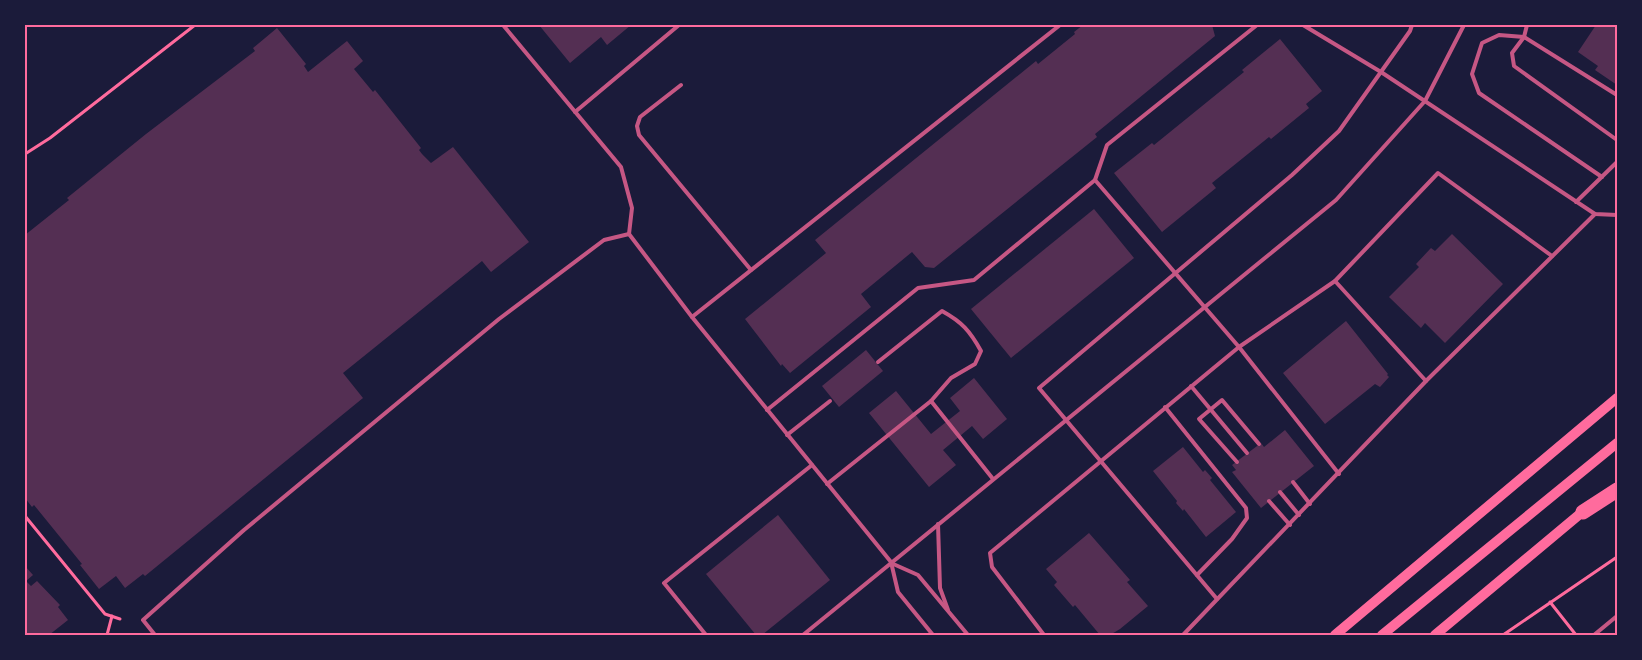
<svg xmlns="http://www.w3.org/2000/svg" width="1642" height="660" font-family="'Fira Sans Condensed',sans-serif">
  <rect width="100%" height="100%" fill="#1b1b3a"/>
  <g fill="#542f53">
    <path d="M539 25H631L607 45 601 37 570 63Z"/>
    <path d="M1083 25H1212L1215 36 1095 134 1097 137 934 268 925 267 912 252 861 294 871 307 790 373 782 364 781 366 745 319 826 253 815 240 1036 61 1038 64 1075 34 1074 32Z"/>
    <path d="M1596 25H1617V85L1595 70 1598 66 1578 52Z"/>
    <path d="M277 28 306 64 304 66 308 72 347 41 363 61 354 69 373 92 375 90 421 148 419 150 422 154 431 163 453 147 529 242 491 272 482 261 343 373 363 398 145 576 143 574 125 588 116 576 99 589 80 565 82 564 34 505 32 507 25 498V235L69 200 67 198 146 134 255 51 253 48Z"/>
    <path d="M1280 39 1322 91 1306 104 1309 108 1271 139 1269 137 1212 183 1216 188 1162 232 1114 173 1152 143 1154 145 1244 72 1242 70Z"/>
    <path d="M1094 209 1134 258 1011 358 971 309Z"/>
    <path d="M1452 234 1503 284 1445 343 1425 323 1421 328 1389 297 1419 267 1416 264 1431 248 1435 251Z"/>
    <path d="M1346 321 1388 374 1387 375 1389 377 1380 387 1375 384 1325 424 1283 373Z"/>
    <path d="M866 350 883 371 839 407 822 386Z"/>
    <path d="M974 378 1007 419 983 439 972 426 943 450 956 465 929 487 869 413 896 391 931 434 960 411 950 398Z"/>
    <path d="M1285 430 1314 466 1261 508 1232 472 1236 470 1232 465 1261 443 1264 447Z"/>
    <path d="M1183 447 1203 472 1205 470 1212 478 1210 480 1236 512 1206 537 1184 509 1183 511 1176 503 1177 501 1153 471Z"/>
    <path d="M778 515 830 580 762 635H756L706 574Z"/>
    <path d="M1089 533 1130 580 1127 582 1148 606 1120 629 1110 635H1100L1075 605 1073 607 1054 585 1057 582 1046 569Z"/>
    <path d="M25 566 33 575 26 581 31 586 37 581 60 605 58 607 68 620 49 635H25Z"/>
  </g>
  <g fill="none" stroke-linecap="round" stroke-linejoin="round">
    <g stroke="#ff6b9d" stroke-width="3">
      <path d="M25 154 50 138 195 25"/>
      <path d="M25 516 105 614 120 619"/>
      <path d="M1550 602 1576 635"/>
      <path d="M107 635 112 616"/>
      <path d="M1503 635 1617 557"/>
    </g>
    <g stroke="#c65784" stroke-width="4">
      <path d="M503 25 621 167 632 208 629 234 692 317 891 562 898 592 933 635"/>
      <path d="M1303 25 1381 72 1595 214 1617 215"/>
      <path d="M1527 25 1524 37 1512 53 1514 66 1617 140"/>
      <path d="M681 85 640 117 637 126 639 135 751 270"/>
      <path d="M575 112 679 25"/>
      <path d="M1602 177 1479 93 1472 74 1482 43 1499 35 1524 37 1617 95"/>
      <path d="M1095 180 1239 347 1339 474"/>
      <path d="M1576 202 1617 162"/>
      <path d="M1335 281 1426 381"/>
      <path d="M692 317 1060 25"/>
      <path d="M878 362 942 311C962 322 970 331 981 351L975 364 951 378 931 401"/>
      <path d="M1191 386 1247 453"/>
      <path d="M1165 407 1246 508 1247 518 1232 539 1197 575"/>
      <path d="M767 410 918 288 974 280 1095 180 1107 145 1257 25"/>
      <path d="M787 435 830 401"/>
      <path d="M1237 462 1199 419 1222 400 1259 444"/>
      <path d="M1293 482 1310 504"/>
      <path d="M827 484 931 401 993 479"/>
      <path d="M1280 492 1299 515"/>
      <path d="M1269 501 1290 525"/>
      <path d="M938 524 940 588 948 610"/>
      <path d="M891 563 918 575 968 635"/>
      <path d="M1217 599 1039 388 1292 175 1339 131 1410 31 1412 25"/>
      <path d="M155 635 143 620 244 530 499 319 604 240 629 234"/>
      <path d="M706 635 664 583 812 465"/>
      <path d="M803 635 1336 200 1425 101 1464 25"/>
      <path d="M1044 635 992 567 990 553 1239 347 1335 281 1438 173 1552 256"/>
      <path d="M1183 635 1426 381 1595 214"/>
      <path d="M1594 635 1617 616"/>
    </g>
    <g stroke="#ff6b9d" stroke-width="10">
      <path d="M1335 635 1617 398"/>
      <path d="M1382 635 1617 443"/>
      <path d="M1435 635 1586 509"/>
    </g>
    <path stroke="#ff6b9d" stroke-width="15" d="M1583 512 1617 490"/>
  </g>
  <rect width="1642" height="660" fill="none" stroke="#1b1b3a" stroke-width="52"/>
  <rect x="26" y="26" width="1590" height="608" fill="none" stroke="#ff6b9d" stroke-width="2"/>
</svg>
